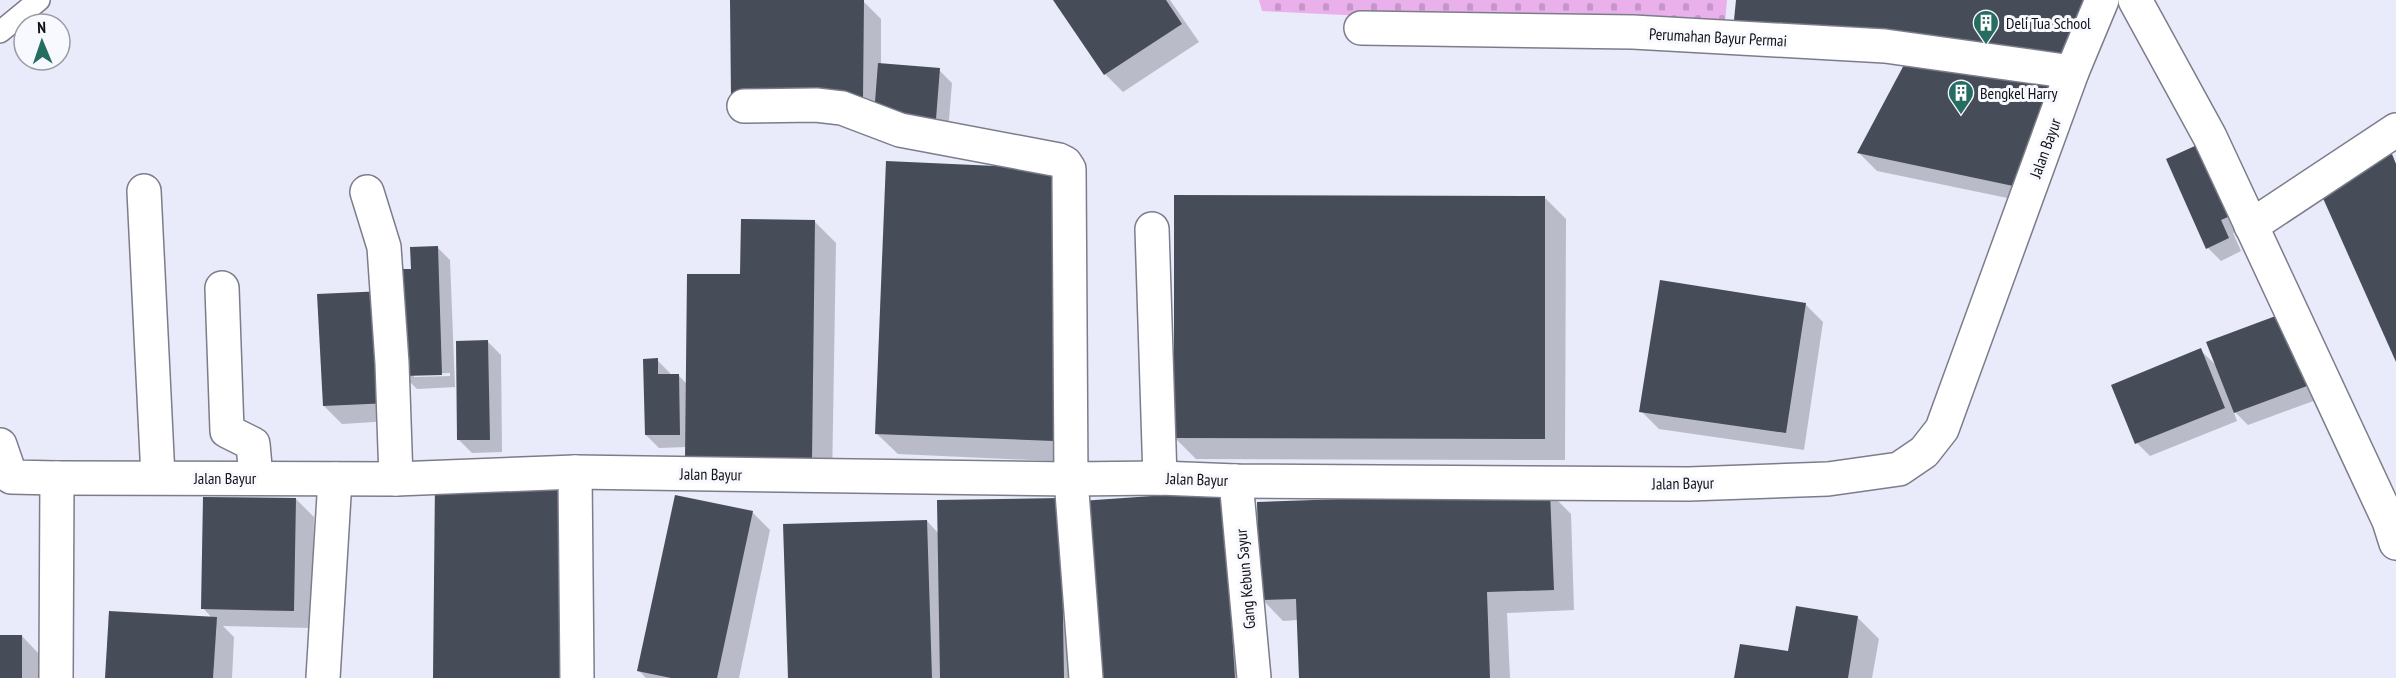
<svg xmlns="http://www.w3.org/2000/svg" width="2396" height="678" font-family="'PT Sans Narrow',sans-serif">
  <defs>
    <pattern id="cemetery-stones" width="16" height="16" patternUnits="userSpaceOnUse" patternTransform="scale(1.5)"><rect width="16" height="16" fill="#e9b0eb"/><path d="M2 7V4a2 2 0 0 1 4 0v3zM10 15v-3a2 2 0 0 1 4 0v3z" fill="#c796c9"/></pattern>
  </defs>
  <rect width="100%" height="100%" fill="#e9eafa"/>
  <path fill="url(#cemetery-stones)" d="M1259 0H1727L1724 33 1262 11Z"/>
  <g fill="#0003" fill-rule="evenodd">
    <path d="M1055 0H1170L1199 42 1123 92 1105 74Z"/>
    <path d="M863 1 881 19V65L939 70 952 83 948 132 750 116Z"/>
    <path d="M2078 98 2036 204 1877 171 1859 153Z"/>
    <path d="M2219 156 2249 226 2233 233 2241 251 2221 261 2208 248Z"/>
    <path d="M1065 170 1086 191 1074 462 898 454 876 433Z"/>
    <path d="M1545 198 1566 219 1565 460 1196 459 1175 438Z"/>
    <path d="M815 222 836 243 832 481 687 447 659 448 646 435 657 360 670 373V375H678L687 384 741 276Z"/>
    <path d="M437 247 450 260 455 387 417 389 405 377 407 420 342 424 324 406 412 270ZM450 373V376L414 377V374Z"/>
    <path d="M1805 304 1823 322 1804 450 1659 429 1641 411Z"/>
    <path d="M2280 316 2319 399 2248 425 2233 410 2237 421 2150 456 2137 443 2113 386 2200 350 2218 367Z"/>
    <path d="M488 342 501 355 502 452 472 453 459 440Z"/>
    <path d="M1222 493 1255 678H1095Z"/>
    <path d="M1550 493 1571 514 1574 610 1507 613 1510 678H1300L1298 620 1283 621 1262 599Z"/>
    <path d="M296 499 314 517 312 628 223 626 234 637 232 678H107L213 619 203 608Z"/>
    <path d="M1060 500 1084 678H789L927 521 939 534Z"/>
    <path d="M752 512 770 530 739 678H646L639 671Z"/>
    <path d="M1857 617 1879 639 1872 678H1736Z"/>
    <path d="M0 636H22L39 654V678H0Z"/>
  </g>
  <g fill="#464c58">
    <path d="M730 0H864L863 98H731Z"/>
    <path d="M1053 0H1166L1182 24 1104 75Z"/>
    <path d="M1736 0H2090L2066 63 1733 30Z"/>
    <path d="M878 63 940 68 936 119 874 115Z"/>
    <path d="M1905 63 2061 79 2018 187 1857 153Z"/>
    <path d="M2206 141 2237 213 2221 220 2229 238 2206 249 2166 159Z"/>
    <path d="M2392 154 2396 164V362L2318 187Z"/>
    <path d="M886 161 1065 169 1054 441 875 434Z"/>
    <path d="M1174 195 1545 196V439L1174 438Z"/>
    <path d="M741 219 815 220 812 460 685 459 687 274H740Z"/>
    <path d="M438 246 442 375 402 376 398 269H411L410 247Z"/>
    <path d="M1660 280 1806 303 1786 433 1639 412Z"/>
    <path d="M385 291 390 403 323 406 317 294Z"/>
    <path d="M2281 314 2307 386 2234 413 2206 342Z"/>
    <path d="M488 340 490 440H457L456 341Z"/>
    <path d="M2201 348 2225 408 2135 444 2111 385Z"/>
    <path d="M658 358V374H679L680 435H645L643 359Z"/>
    <path d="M435 482 569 483 567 678H433Z"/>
    <path d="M1223 491 1235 678H1094L1081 501Z"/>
    <path d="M1550 492 1554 590 1487 592 1490 678H1299L1296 599 1260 600 1257 502Z"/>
    <path d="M675 495 753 511 717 678H671L637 671Z"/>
    <path d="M203 497 296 498 294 611 201 609Z"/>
    <path d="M1061 498 1064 678H940L937 500Z"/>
    <path d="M927 520 932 678H788L783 524Z"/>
    <path d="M1796 606 1858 616 1848 678H1734L1740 644 1788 651Z"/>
    <path d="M109 611 217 617 213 678H105Z"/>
    <rect x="0" y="635" width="22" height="43"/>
  </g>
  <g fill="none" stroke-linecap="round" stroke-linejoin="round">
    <defs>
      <path id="service" d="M0 32 39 0"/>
      <g id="minor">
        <path d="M2135 0 2210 137 2389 521 2396 543"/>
        <path d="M1361 28 1633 32 1885 46 2072 72"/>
        <path d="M744 106 816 105 842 108 900 130 1059 160 1065 163 1069 169 1071 479 1086 678"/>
        <path d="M144 191 158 477"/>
        <path d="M367 192 384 247 392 363 396 479"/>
        <path d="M2251 226 2396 130"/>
        <path d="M1152 229 1160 478"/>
        <path d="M222 288 227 431 253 444 256 478"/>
        <path d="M0 445 11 477 57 478 396 479 575 472 1071 479 1160 478 1236 481 1689 484 1828 479 1899 469 1924 452 1942 429 2072 72 2102 0"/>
        <path d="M575 472 577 678"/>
        <path d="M1236 481 1254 678"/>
        <path d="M56 678 57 478"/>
        <path d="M323 678 335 479"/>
      </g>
    </defs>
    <use href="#service" stroke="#7c7d8b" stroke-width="24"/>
    <use href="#minor" stroke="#7c7d8b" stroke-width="36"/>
    <use href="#service" stroke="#fff" stroke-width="21"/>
    <use href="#minor" stroke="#fff" stroke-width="33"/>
  </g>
  <defs>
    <symbol id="building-pin" viewBox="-11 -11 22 30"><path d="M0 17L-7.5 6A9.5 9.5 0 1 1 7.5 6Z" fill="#256c61" stroke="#f8f8ff"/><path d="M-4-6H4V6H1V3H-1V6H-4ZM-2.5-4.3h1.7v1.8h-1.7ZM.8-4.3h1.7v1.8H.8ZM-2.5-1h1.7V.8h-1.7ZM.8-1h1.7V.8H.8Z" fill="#fff"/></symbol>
  </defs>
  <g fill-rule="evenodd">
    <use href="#building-pin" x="1971" y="8" width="30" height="40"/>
    <use href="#building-pin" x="1946" y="78" width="30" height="40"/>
  </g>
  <g text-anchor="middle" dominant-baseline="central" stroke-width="6" stroke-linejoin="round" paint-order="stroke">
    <g font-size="16" fill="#101016" stroke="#f8f8ff" text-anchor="start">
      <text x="2006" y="23">Deli Tua School</text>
      <text x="1980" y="93">Bengkel Harry</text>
    </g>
    <g font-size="16" fill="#101016" stroke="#f8f8ff">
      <text transform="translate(1718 37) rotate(3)">Perumahan Bayur Permai</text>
      <text transform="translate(2045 148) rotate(-70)">Jalan Bayur</text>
      <text transform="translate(711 474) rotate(1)">Jalan Bayur</text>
      <text x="225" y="478">Jalan Bayur</text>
      <text transform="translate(1197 479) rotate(2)">Jalan Bayur</text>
      <text transform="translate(1683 483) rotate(-1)">Jalan Bayur</text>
      <text transform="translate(1245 579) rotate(-95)">Gang Kebun Sayur</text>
    </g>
  </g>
  <g transform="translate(42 42) rotate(358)"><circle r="28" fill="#f8f8ff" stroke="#9b9ba2" stroke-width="1.5"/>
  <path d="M0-4.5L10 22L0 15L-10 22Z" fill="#256c61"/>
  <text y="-9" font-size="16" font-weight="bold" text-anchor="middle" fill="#101016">N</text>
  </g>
</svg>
